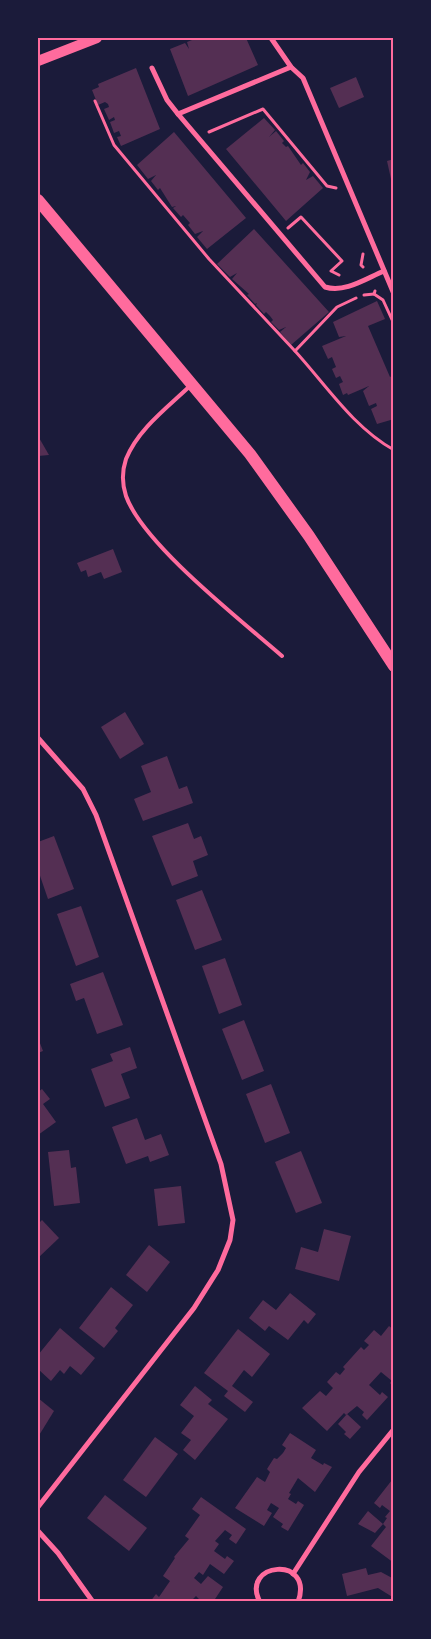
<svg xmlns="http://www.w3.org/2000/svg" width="431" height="1639" font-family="Arial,sans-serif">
  <rect width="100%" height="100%" fill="#1b1b3a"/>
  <g fill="#542f53">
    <path d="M197 38 198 40 204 38H246L258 65 188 96 170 49 185 43 189 49 187 42Z"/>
    <path d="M136 68 160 129 121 146 117 137 121 136 119 131 114 133 110 122 115 120 114 117 109 120 104 109 109 107 108 104 105 102 98 105 92 90 99 87 98 84Z"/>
    <path d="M356 77 364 97 339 108 330 88Z"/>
    <path d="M264 118 275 130 269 137 276 131 284 141 282 143 286 147 288 146 301 165 303 163 310 172 306 180 313 176 323 188 286 221 226 149Z"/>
    <path d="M174 132 246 218 207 249 197 237 203 231 195 234 188 225 190 223 183 215 181 217 173 208 176 206 172 207 160 188 158 190 151 181 156 175 148 179 137 165Z"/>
    <path d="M394 159V188H393L387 161Z"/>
    <path d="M254 229 329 312 291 345 280 332 286 327 279 330 271 322 273 320 270 316 266 312 264 314 256 305 257 303 255 304 247 295 249 294 232 279 237 273 230 277 217 264Z"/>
    <path d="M377 301 385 319 368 326 390 377 394 375V419L377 424 371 409 377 406 376 403 369 406 363 391 369 386 348 395 347 393 343 395 339 384 343 382 340 376 336 378 332 369 336 367 332 357 328 359 322 346 346 336 339 337 333 322Z"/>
    <path d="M38 436 49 455 38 456Z"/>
    <path d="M113 549 122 572 104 579 101 572 88 577 86 570 81 572 77 563Z"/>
    <path d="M125 712 144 744 120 759 101 727Z"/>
    <path d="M167 756 179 789 187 786 193 803 143 821 134 799 151 792 141 766Z"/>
    <path d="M188 823 194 839 201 836 208 855 193 861 198 876 172 886 152 836Z"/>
    <path d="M54 836 74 889 48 899 38 870V842Z"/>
    <path d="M202 890 222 940 195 950 176 900Z"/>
    <path d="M81 906 99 957 76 966 57 914Z"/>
    <path d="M225 958 242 1005 219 1014 202 966Z"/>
    <path d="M103 972 123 1025 97 1034 84 998 76 1001 70 984Z"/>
    <path d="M244 1020 264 1071 242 1080 222 1029Z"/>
    <path d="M38 1038 43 1051 38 1053Z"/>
    <path d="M130 1047 137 1068 121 1074 130 1098 105 1107 91 1069 113 1061 110 1054Z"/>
    <path d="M271 1084 290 1133 265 1143 246 1094Z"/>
    <path d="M42 1089 50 1099 43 1104 56 1122 38 1135V1092Z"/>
    <path d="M137 1118 145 1140 161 1134 169 1155 150 1162 148 1156 126 1164 112 1127Z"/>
    <path d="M69 1150 71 1168 76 1167 80 1203 54 1206 48 1152Z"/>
    <path d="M301 1151 322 1203 296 1213 275 1162Z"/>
    <path d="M181 1186 185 1223 158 1226 154 1189Z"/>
    <path d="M42 1220 59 1238 38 1258V1224Z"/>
    <path d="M324 1229 351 1236 339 1281 295 1269 301 1247 318 1252Z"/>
    <path d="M149 1245 170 1262 147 1292 126 1275Z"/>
    <path d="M111 1287 133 1305 115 1328 118 1331 104 1348 79 1328Z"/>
    <path d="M290 1293 316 1314 308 1324 304 1320 288 1340 269 1326 265 1331 249 1318 263 1300 276 1310Z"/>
    <path d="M389 1326 394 1330V1387L390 1383 392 1381 381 1372 369 1385 380 1395 382 1392 388 1397 367 1420 362 1415 364 1412 357 1406 346 1415 344 1413 327 1431 302 1408 320 1391 326 1396 333 1388 327 1382 336 1372 340 1375 345 1369 343 1367 361 1347 364 1350 369 1345 364 1341 374 1330 381 1336Z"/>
    <path d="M60 1328 95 1358 81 1375 70 1366 64 1374 60 1370 51 1381 38 1369V1355Z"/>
    <path d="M238 1329 270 1354 252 1377 244 1370 232 1386 253 1402 245 1412 224 1396 228 1391 204 1373Z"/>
    <path d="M195 1386 212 1400 208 1404 228 1419 195 1460 183 1450 191 1440 181 1433 194 1416 180 1405Z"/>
    <path d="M38 1398 54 1411 38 1437Z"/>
    <path d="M347 1414 361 1427 350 1439 344 1434 346 1432 338 1424Z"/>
    <path d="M290 1433 316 1450 311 1458 323 1465 324 1463 332 1467 315 1492 298 1478 289 1493 291 1494 288 1499 296 1504 298 1501 304 1505 288 1531 281 1527 283 1524 273 1517 279 1508 271 1503 267 1510 272 1513 264 1526 235 1508 257 1477 265 1482 270 1472 267 1469 274 1458 277 1459 283 1453 286 1448 282 1445Z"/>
    <path d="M155 1437 178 1454 146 1497 123 1480Z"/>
    <path d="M392 1480 394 1481V1563L371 1546 386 1527 383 1524 375 1533 358 1524 368 1511 383 1524 387 1518 385 1517 390 1511 382 1505 380 1508 374 1503Z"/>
    <path d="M105 1495 147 1528 129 1551 87 1518Z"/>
    <path d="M201 1497 246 1529 236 1544 229 1539 232 1535 225 1530 215 1541 219 1544 214 1551 225 1559 227 1556 234 1561 224 1574 210 1564 203 1575 199 1572 194 1578 201 1584 208 1576 223 1587 213 1602H202L196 1596 190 1602H150L156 1594 159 1597 170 1581 163 1576 175 1558 174 1557 189 1539 185 1536 200 1515 192 1509Z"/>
    <path d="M366 1568 368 1575 381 1572 394 1579V1598L378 1588 347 1596 342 1574Z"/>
  </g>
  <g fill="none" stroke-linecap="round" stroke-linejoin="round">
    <g stroke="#ff6b9d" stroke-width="3">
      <path d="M95 101 114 145 209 259 295 351 337 307 356 298"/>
      <path d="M209 132 263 109 327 186 336 188"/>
      <path d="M288 228 301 217 342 261 331 271 339 275"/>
      <path d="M363 267 361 265 363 254"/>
      <path d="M375 291 374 294 383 300 394 324"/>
      <path d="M364 295 374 294"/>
      <path d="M295 351C326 385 353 427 394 450"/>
    </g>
    <path stroke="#ff6b9d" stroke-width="4" d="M191 385C168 407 138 429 126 459 122 471 122 484 126 496 143 544 242 621 282 656"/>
    <g stroke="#ff6b9d" stroke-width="5">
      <path d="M271 38 291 67 303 78 394 294"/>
      <path d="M152 68 167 100 178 114 325 287C345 293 365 279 384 271"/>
      <path d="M178 114 291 67"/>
      <path d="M38 738 83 789 96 815 221 1164 233 1220 230 1240 218 1270 194 1308 38 1507"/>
      <path d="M38 1531 58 1553 93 1602"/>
      <path d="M293 1574 359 1472 394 1429"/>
      <path d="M260 1602C239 1562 315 1555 298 1602"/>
    </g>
    <path stroke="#ff6b9d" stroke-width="10" d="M38 61 97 38"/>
    <path stroke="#ff6b9d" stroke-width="12" d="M38 200 250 454 309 536 394 666"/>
  </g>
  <rect width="431" height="1639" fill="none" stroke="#1b1b3a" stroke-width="78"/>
  <rect x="39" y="39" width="353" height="1561" fill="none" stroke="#ff6b9d" stroke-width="2"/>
</svg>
